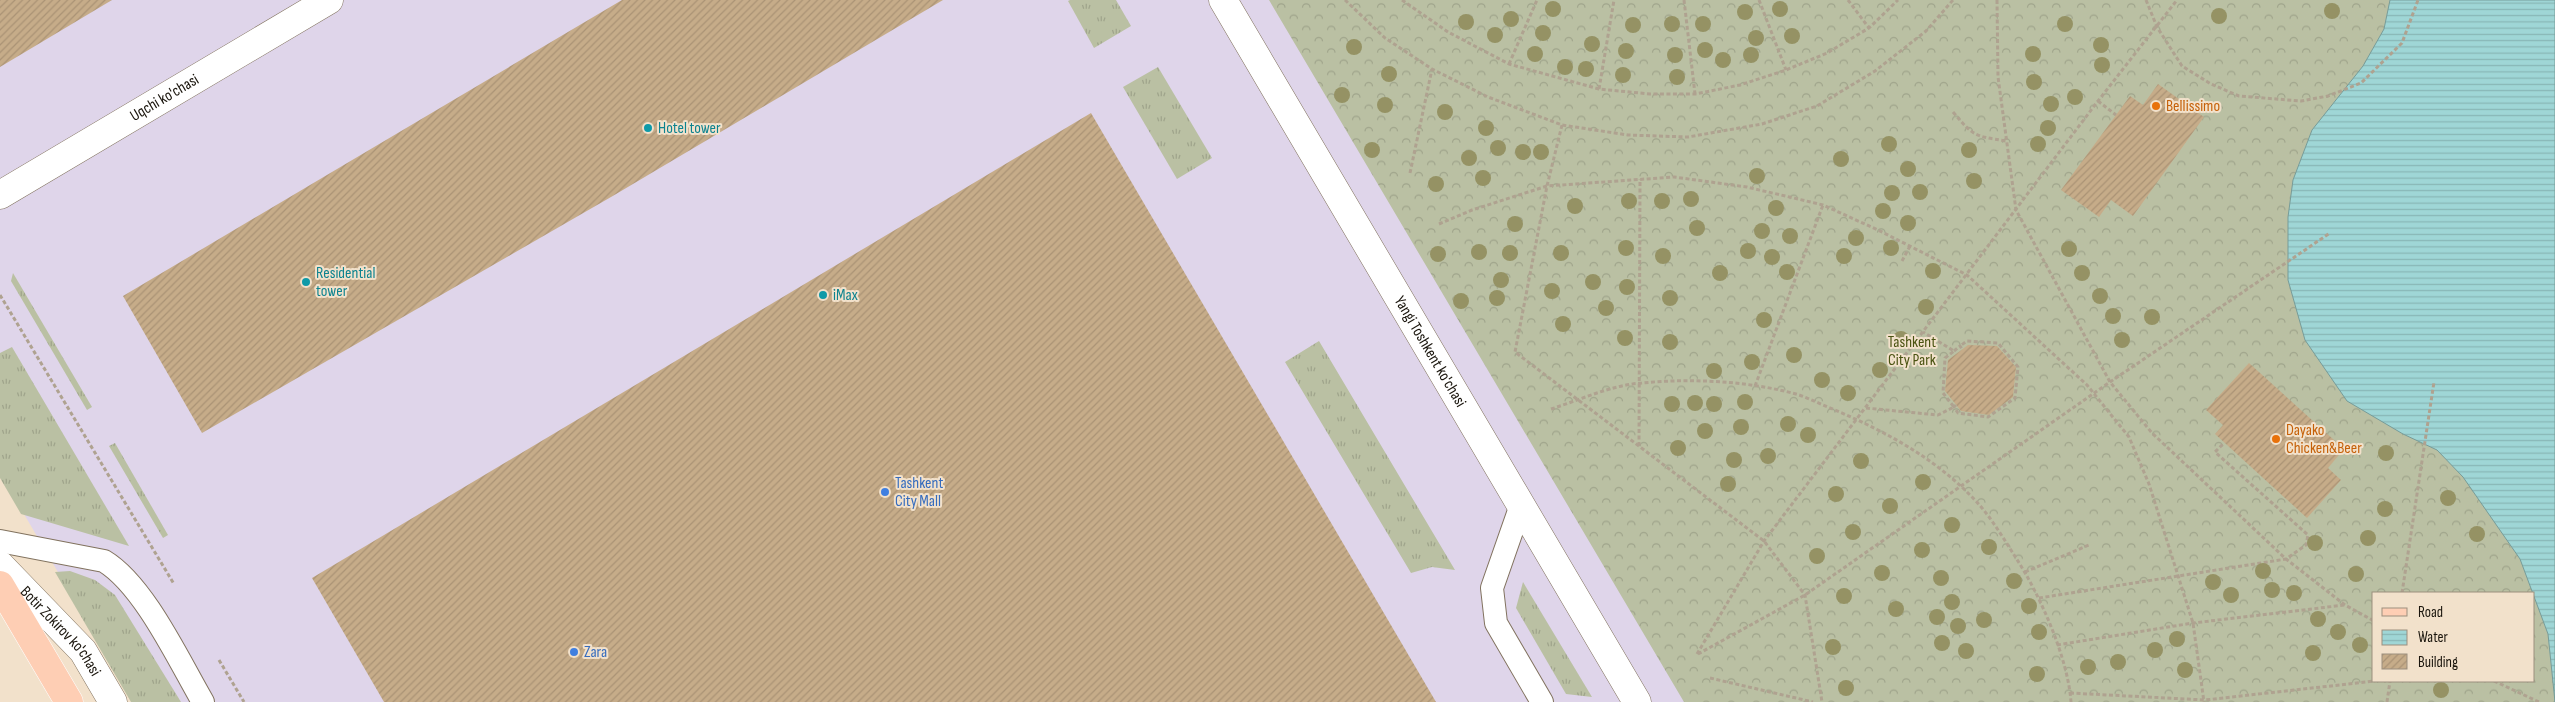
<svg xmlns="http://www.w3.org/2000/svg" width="2555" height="702" font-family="'Sofia Sans Condensed',sans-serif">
  <defs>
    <pattern id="grass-tufts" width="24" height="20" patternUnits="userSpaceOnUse" patternTransform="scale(1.25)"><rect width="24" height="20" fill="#bac0a3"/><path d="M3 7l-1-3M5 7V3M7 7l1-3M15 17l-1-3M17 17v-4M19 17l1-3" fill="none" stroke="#9fa48b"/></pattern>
    <pattern id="forest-crowns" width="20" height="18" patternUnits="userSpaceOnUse" patternTransform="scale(1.25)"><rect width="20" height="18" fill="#bac0a3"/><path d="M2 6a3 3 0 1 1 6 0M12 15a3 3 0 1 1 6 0" fill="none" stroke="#9fa48b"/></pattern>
    <pattern id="water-rules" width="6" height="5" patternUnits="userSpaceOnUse" patternTransform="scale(1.25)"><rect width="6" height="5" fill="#9fd6d6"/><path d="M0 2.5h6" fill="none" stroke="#88b7b6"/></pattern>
    <pattern id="building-hatch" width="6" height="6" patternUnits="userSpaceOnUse" patternTransform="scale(1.25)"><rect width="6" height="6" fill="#c6ac89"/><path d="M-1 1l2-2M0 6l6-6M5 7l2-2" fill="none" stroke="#aa9375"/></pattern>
  </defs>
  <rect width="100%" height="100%" fill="#f2e1cb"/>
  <path fill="#dfd5ea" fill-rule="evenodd" d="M0 0H2555V702H134L0 473ZM2374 593H2534V681H2374Z"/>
  <g fill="url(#grass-tufts)">
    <path d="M1070 0H1116L1131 26 1094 48 1068 1Z"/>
    <path d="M1158 67 1212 158 1177 179 1123 87Z"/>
    <path d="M13 273 92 407 87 410 11 281Z"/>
    <path d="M1319 341 1455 570 1432 567 1411 573 1285 362Z"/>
    <path d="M12 347 129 546 21 514 0 478V353Z"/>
    <path d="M115 443 168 535 163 538 109 446Z"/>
    <path d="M70 571 95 580 115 595 181 702H131L55 572Z"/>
    <path d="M1523 582 1592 697 1566 694 1516 608Z"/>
  </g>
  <path fill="url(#forest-crowns)" fill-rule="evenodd" d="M1269 0H2555V702H1684ZM2374 593H2534V681H2374Z"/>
  <path fill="url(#water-rules)" stroke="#779c99" d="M2390 0H2555V702L2548 634 2520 559 2463 477 2437 450 2403 434 2347 401 2305 340 2288 280V217L2293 180 2312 130 2363 66 2384 29Z"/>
  <g fill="url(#building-hatch)">
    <path d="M0 0H112L0 67Z"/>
    <path d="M622 0H943L611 197 202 433 123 296Z"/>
    <path d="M2158 84 2204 117 2133 216 2111 200 2099 217 2061 190 2130 96 2143 105Z"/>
    <path d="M1091 113 1436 702H384L312 578Z"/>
    <path d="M1968 345 1997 346 2016 367 2013 397 1989 415 1961 411 1945 391 1948 360Z"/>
    <path d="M2249 363 2344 449 2328 468 2341 480 2307 518 2215 434 2223 425 2206 410Z"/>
  </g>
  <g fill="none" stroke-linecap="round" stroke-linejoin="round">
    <defs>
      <g id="service">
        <path d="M1521 505 1492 588 1496 623 1542 702"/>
        <path d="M0 541 104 561C144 585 179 661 203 702"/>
      </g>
      <g id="minor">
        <path id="s1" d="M1223 0 1637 702"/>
        <path id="s2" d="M0 195 329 0"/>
        <path id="s3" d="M0 565 83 651 113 702"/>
      </g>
      <path id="primary" d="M0 585 69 702"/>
    </defs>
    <use href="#service" stroke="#81725e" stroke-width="24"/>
    <use href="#minor" stroke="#81725e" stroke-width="29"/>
    <use href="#primary" stroke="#fff" stroke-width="29"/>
    <g stroke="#afa290" stroke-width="3" stroke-dasharray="4 2.5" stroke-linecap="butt">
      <path d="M1345 0 1385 38 1432 69 1488 97 1562 125 1628 135 1688 137 1762 124 1817 106 1875 71 1926 31 1953 0"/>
      <path d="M1402 0 1448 32 1509 64 1599 89 1650 94H1695L1740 85 1786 70 1827 53 1869 28 1898 0"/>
      <path d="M1684 0 1695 94"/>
      <path d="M1759 0 1786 70"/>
      <path d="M1848 0 1869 28"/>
      <path d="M1997 0 1998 77 2016 210 2110 382 2152 433 2286 559 2345 605 2374 621"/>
      <path d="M2146 0 2157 27 2182 66 2211 84 2239 96 2301 101 2328 96 2361 83 2402 43 2418 0"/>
      <path d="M1509 64 1537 0"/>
      <path d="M1599 89 1614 0"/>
      <path d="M2098 101 2116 115"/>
      <path d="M1953 112C1974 137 1975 136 2006 141"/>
      <path d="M1562 125 1547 186 1515 352 1764 541 1805 595 1822 702"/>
      <path d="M1410 173 1432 69"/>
      <path d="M1439 224 1472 210 1547 186 1674 177 1747 187 1823 205 1878 230 1967 275 2087 385 2129 437 2149 484 2193 623 2204 702"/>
      <path d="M1902 261 1910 246"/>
      <path d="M0 295 174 584"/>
      <path d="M1954 351 1960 346 1962 349"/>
      <path d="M1755 386 1823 205"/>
      <path d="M1956 405 1954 407 1958 413 1988 417 2015 398 2018 367 1998 343 1967 341 1960 346"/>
      <path d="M1866 408 1938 415 1954 407 1943 393 1945 358 1954 351 1923 332"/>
      <path d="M1551 409C1580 400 1611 385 1642 383 1691 378 1748 381 1796 394 1809 398 1822 405 1835 410 1884 431 1931 456 1969 494 1988 512 2002 536 2016 558 2040 595 2068 658 2071 702"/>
      <path d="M1639 446 1640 179"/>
      <path d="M2025 572 2089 545"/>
      <path d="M2402 593 2434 382"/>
      <path d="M2039 598 2286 559 2306 545 2308 535 2215 452 2224 443"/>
      <path d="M2057 645 2193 623 2345 605"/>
      <path d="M1697 654 1764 541 2098 101 2177 0"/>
      <path d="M1698 654 1805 595 2110 382 2330 233"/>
      <path d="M219 660 244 702"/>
      <path d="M1710 678 1813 702"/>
      <path d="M2494 681 2539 702"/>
      <path d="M2070 693 2205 700 2375 681"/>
      <path d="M2387 702 2390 681"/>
    </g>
    <use href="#service" stroke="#fff" stroke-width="22"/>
    <use href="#minor" stroke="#fff" stroke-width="28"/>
    <use href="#primary" stroke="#feceb4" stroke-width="28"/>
  </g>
  <g fill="#959264">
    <circle cx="1553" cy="9" r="8"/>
    <circle cx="1780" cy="9" r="8"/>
    <circle cx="2332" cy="11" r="8"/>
    <circle cx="1745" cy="12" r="8"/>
    <circle cx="2219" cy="16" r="8"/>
    <circle cx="1511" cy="19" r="8"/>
    <circle cx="1466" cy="22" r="8"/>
    <circle cx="1672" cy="24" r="8"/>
    <circle cx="1703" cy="24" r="8"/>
    <circle cx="2065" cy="24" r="8"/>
    <circle cx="1633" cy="25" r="8"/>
    <circle cx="1543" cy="33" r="8"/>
    <circle cx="1495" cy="35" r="8"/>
    <circle cx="1792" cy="36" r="8"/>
    <circle cx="1756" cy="38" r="8"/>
    <circle cx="1592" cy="44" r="8"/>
    <circle cx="2101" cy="45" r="8"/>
    <circle cx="1354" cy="47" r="8"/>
    <circle cx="1705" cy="50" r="8"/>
    <circle cx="1626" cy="51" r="8"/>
    <circle cx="1535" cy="54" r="8"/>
    <circle cx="2033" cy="54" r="8"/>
    <circle cx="1675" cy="55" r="8"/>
    <circle cx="1751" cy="55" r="8"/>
    <circle cx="1723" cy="60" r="8"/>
    <circle cx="2102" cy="65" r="8"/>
    <circle cx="1565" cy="67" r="8"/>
    <circle cx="1586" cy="69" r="8"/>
    <circle cx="1389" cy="74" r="8"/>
    <circle cx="1623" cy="75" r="8"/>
    <circle cx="1677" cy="77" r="8"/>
    <circle cx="2034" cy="82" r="8"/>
    <circle cx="1342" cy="95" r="8"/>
    <circle cx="2075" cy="97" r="8"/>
    <circle cx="2051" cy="104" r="8"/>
    <circle cx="1385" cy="105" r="8"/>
    <circle cx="1445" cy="112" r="8"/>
    <circle cx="1486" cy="128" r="8"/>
    <circle cx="2048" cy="128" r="8"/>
    <circle cx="1889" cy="144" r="8"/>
    <circle cx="2038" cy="144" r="8"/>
    <circle cx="1498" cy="148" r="8"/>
    <circle cx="1372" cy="150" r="8"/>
    <circle cx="1969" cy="150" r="8"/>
    <circle cx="1523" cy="152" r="8"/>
    <circle cx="1541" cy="152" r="8"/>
    <circle cx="1469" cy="158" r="8"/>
    <circle cx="1841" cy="159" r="8"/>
    <circle cx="1908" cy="169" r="8"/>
    <circle cx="1757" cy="176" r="8"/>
    <circle cx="1483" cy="178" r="8"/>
    <circle cx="1974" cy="181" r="8"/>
    <circle cx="1436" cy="184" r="8"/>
    <circle cx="1920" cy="192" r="8"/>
    <circle cx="1892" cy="193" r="8"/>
    <circle cx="1691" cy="199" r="8"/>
    <circle cx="1629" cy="201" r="8"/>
    <circle cx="1662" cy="201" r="8"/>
    <circle cx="1575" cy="206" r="8"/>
    <circle cx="1776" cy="208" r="8"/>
    <circle cx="1883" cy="211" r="8"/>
    <circle cx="1908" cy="223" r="8"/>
    <circle cx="1515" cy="224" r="8"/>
    <circle cx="1697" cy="228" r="8"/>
    <circle cx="1762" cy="231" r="8"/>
    <circle cx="1790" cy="236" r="8"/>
    <circle cx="1856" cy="238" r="8"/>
    <circle cx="1626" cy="248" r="8"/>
    <circle cx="1891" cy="248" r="8"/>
    <circle cx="2069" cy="249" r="8"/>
    <circle cx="1748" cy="251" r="8"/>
    <circle cx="1479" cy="252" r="8"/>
    <circle cx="1510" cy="253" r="8"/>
    <circle cx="1561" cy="253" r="8"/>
    <circle cx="1438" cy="254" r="8"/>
    <circle cx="1663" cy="256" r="8"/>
    <circle cx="1844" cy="256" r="8"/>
    <circle cx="1772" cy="257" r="8"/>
    <circle cx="1933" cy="271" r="8"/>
    <circle cx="1787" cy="272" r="8"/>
    <circle cx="1720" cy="273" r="8"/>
    <circle cx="2082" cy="273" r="8"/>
    <circle cx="1501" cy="280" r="8"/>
    <circle cx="1593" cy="282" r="8"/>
    <circle cx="1627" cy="287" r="8"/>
    <circle cx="1552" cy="291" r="8"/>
    <circle cx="2100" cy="296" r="8"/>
    <circle cx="1497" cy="298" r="8"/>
    <circle cx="1670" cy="298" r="8"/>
    <circle cx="1461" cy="301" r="8"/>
    <circle cx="1926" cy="307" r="8"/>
    <circle cx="1606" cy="308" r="8"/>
    <circle cx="2113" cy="316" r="8"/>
    <circle cx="2152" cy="317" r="8"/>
    <circle cx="1764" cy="320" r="8"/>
    <circle cx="1563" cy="324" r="8"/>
    <circle cx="1625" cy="338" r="8"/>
    <circle cx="1901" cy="339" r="8"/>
    <circle cx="2122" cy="340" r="8"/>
    <circle cx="1670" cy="342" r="8"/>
    <circle cx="1794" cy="355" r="8"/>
    <circle cx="1752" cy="362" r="8"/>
    <circle cx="1880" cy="370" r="8"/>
    <circle cx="1714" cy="371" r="8"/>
    <circle cx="1822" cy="380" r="8"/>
    <circle cx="1848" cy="393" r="8"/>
    <circle cx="1745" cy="402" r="8"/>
    <circle cx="1695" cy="403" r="8"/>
    <circle cx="1672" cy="404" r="8"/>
    <circle cx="1714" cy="404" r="8"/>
    <circle cx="1788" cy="424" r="8"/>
    <circle cx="1741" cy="427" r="8"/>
    <circle cx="1705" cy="431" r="8"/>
    <circle cx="1808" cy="435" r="8"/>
    <circle cx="1678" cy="448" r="8"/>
    <circle cx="2386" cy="453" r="8"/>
    <circle cx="1768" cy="456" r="8"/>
    <circle cx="1734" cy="460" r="8"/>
    <circle cx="1861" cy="461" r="8"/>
    <circle cx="1923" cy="482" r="8"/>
    <circle cx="1728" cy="484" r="8"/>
    <circle cx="1836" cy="494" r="8"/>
    <circle cx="2448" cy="498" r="8"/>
    <circle cx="1890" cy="506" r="8"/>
    <circle cx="2385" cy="509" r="8"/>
    <circle cx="1952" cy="525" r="8"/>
    <circle cx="1853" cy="532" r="8"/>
    <circle cx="2477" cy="534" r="8"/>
    <circle cx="2368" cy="538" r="8"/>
    <circle cx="2315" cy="543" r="8"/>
    <circle cx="1989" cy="547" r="8"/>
    <circle cx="1922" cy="550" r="8"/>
    <circle cx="1817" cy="556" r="8"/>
    <circle cx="2263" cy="571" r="8"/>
    <circle cx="1882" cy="573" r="8"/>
    <circle cx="2356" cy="574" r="8"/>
    <circle cx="1941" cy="578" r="8"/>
    <circle cx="2014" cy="581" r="8"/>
    <circle cx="2213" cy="582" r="8"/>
    <circle cx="2272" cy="590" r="8"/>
    <circle cx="2294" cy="593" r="8"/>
    <circle cx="2231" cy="595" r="8"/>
    <circle cx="1844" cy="596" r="8"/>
    <circle cx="1952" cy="602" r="8"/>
    <circle cx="2029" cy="606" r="8"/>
    <circle cx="1896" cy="609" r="8"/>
    <circle cx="1937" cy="617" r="8"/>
    <circle cx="2318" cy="619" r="8"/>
    <circle cx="1984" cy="620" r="8"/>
    <circle cx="1958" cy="626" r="8"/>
    <circle cx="2039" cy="632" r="8"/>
    <circle cx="2338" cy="632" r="8"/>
    <circle cx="2177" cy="639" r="8"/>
    <circle cx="1942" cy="643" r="8"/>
    <circle cx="2360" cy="645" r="8"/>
    <circle cx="1833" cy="647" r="8"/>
    <circle cx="2155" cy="650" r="8"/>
    <circle cx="1966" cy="651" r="8"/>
    <circle cx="2313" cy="653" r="8"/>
    <circle cx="2118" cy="662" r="8"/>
    <circle cx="2088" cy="667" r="8"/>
    <circle cx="2185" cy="670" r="8"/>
    <circle cx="2037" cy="674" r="8"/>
    <circle cx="1846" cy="688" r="8"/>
    <circle cx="2441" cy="690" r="8"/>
  </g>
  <g fill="#e8710a" stroke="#f2e1cb" stroke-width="2">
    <circle cx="2156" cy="106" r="5"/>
    <circle cx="2276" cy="439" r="5"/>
  </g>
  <g fill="#0f9aa8" stroke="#f2e1cb" stroke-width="2">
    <circle cx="648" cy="128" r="5"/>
    <circle cx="306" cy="282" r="5"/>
    <circle cx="823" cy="295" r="5"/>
  </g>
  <g fill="#3f7fe0" stroke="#f2e1cb" stroke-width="2">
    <circle cx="885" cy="492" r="5"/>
    <circle cx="574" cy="652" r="5"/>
  </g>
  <g text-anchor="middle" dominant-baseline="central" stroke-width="4" stroke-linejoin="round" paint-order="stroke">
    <g font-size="16" fill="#19140c" stroke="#f2e1cb">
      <text stroke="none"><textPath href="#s2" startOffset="191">Uqchi ko'chasi</textPath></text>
      <text stroke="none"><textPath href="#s1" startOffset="408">Yangi Toshkent ko'chasi</textPath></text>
      <text stroke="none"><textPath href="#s3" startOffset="90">Botir Zokirov ko'chasi</textPath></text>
    </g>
    <g font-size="16" fill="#c56008" stroke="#f2e1cb" text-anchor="start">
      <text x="2166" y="106">Bellissimo</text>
      <text x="2286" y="430">Dayako<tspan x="2286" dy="18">Chicken&amp;Beer</tspan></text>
    </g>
    <g font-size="16" fill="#0d838f" stroke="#f2e1cb" text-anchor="start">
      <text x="658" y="128">Hotel tower</text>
      <text x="316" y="273">Residential<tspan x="316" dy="18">tower</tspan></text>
      <text x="833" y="295">iMax</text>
    </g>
    <g font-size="16" fill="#495210" stroke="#f2e1cb">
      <text x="1912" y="342">Tashkent<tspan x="1912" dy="18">City Park</tspan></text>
    </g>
    <g font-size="16" fill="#366cbe" stroke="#f2e1cb" text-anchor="start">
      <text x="895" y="483">Tashkent<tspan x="895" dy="18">City Mall</tspan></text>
      <text x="584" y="652">Zara</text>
    </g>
  </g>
  <rect x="2372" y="592" width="162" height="90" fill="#f2e1cb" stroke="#9b8f7f"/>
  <rect x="2382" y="608" width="25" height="8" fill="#feceb4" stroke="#9b8f7f"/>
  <text x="2418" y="617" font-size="15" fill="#19140c">Road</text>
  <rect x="2382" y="630" width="25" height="15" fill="url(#water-rules)" stroke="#9b8f7f"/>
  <text x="2418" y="642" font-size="15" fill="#19140c">Water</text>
  <rect x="2382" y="654" width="25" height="15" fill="url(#building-hatch)" stroke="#9b8f7f"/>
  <text x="2418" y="667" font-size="15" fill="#19140c">Building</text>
</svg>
